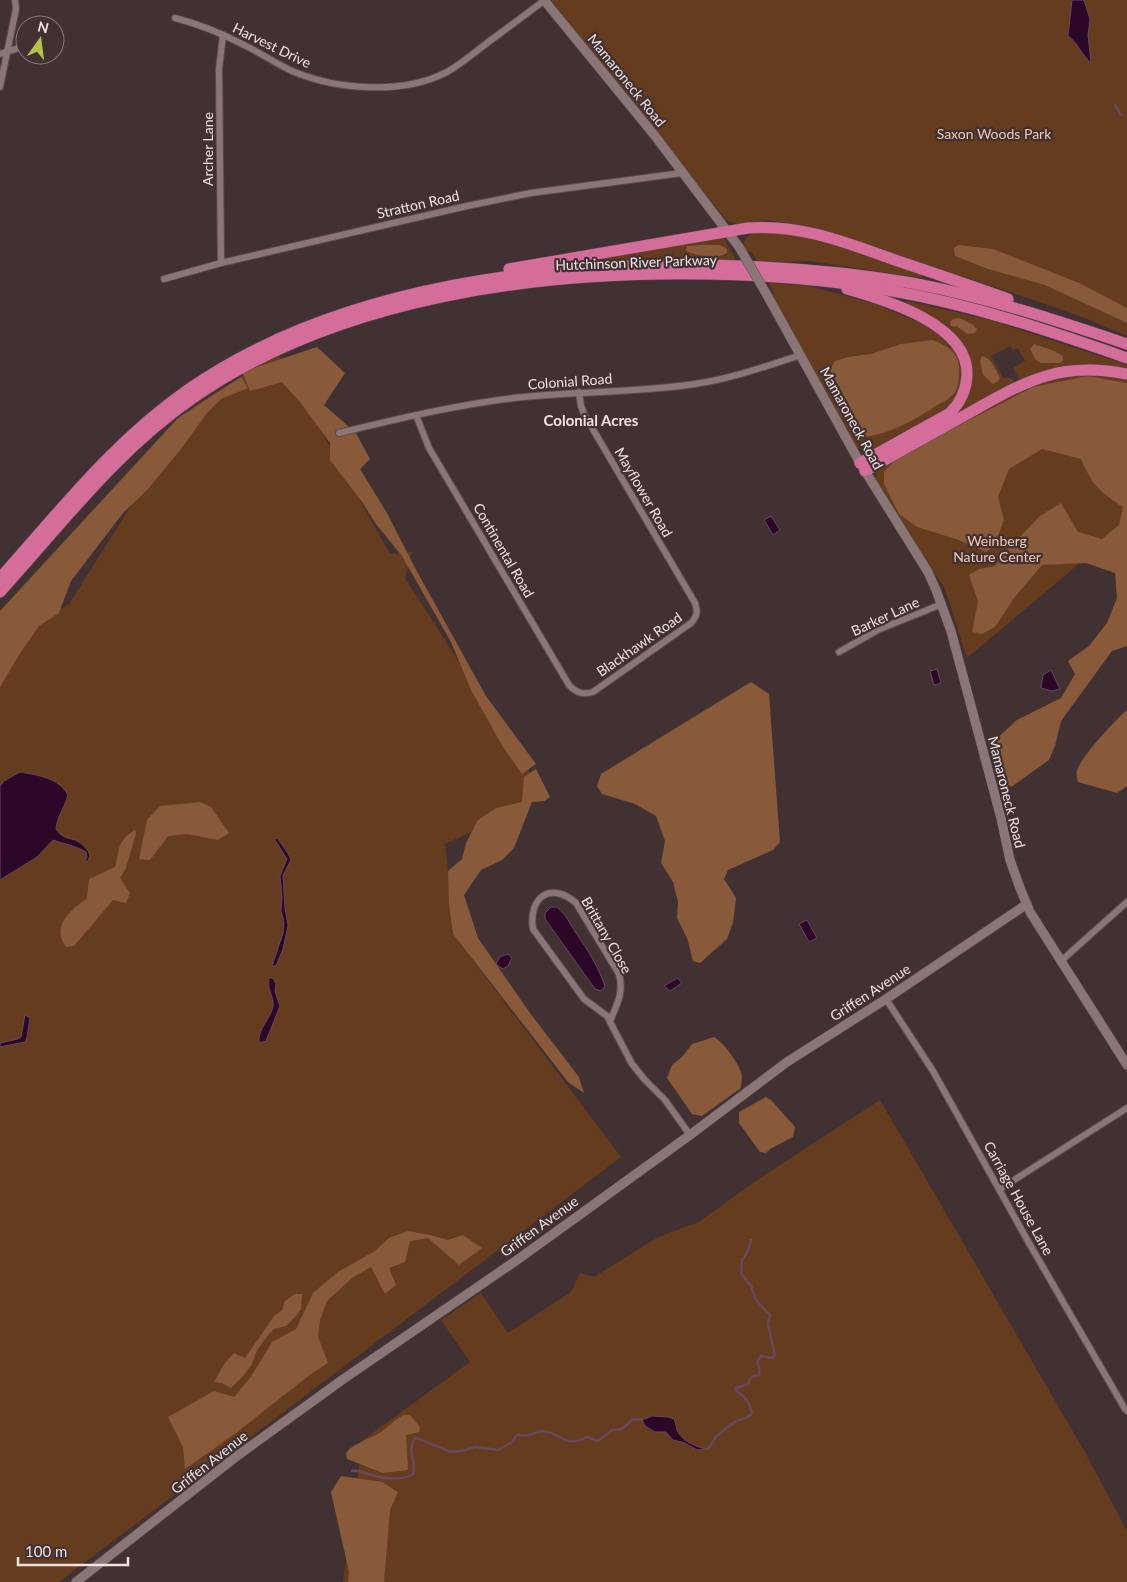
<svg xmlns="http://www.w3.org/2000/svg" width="1127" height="1582" font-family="Lato,sans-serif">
  <rect width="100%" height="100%" fill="#423132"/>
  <g fill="#653c1e">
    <path d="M551 0H1127V317L1088 305 1127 323V336L1085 318 1022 296 816 228 768 220 738 224 727 221Z"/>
    <path d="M761 232 795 234 839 243 921 274 922 277 921 278 810 261 758 262 752 252 745 250C741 237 749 234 761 232Z"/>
    <path d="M721 237 724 238 737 262 651 258 596 261 595 257Z"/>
    <path d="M769 283 809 286 875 304 921 323 954 345 963 365 962 385 955 400 940 415 897 435 875 448 863 450 856 447 774 299 773 291Z"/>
    <path d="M907 301 991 320 1127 365V371L1020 381 1013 368 1025 361 1018 348 1013 350 1010 346 991 356 1003 378H1012L1016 384 959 415 957 413 972 373 971 361 959 339 905 304Z"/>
    <path d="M278 354 390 554 412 552 405 578 531 774 528 806 445 844 454 923 451 931 621 1157 59 1582H0V651L69 604 194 406Z"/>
    <path d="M1068 375H1091L1127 379V383L1088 376 899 514 918 527 1127 390V556L1106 541 967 658 945 589 875 478 877 471 882 465 1016 391Z"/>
    <path d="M880 1100 1086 1454 1127 1531V1582H343L363 1440 470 1362 441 1320 481 1293 508 1333 571 1292 580 1273 594 1277 658 1237 699 1222 757 1180Z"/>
  </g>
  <g fill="#885a3a">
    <path d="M702 245H720L727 249V253C715 260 698 256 686 251L687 246Z"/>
    <path d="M958 245 993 249 1079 283 1127 308V323L1045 285 988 269 955 256 954 248Z"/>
    <path d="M959 318 972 324 977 329 975 333 967 334 958 327 951 326 950 322 953 319Z"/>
    <path d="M933 340C947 346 959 352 959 369 959 376 959 386 955 392 950 399 943 402 936 406 914 420 892 433 865 437L857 425 848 403 830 370 835 361 848 357 871 354 901 344Z"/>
    <path d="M1034 344 1054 351 1063 356V360L1060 363H1041L1035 359 1030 349Z"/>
    <path d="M317 347 345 373 324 405 356 433 370 459 360 469 387 513 414 566 486 696 536 764 522 774 503 747 471 690 451 642 402 556 376 524 362 502 330 460V443L300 402 282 382 250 391 242 372Z"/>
    <path d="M982 356C992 358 995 369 1000 378L997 382 993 384 983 375 980 361Z"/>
    <path d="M1088 376 1127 383V646L1112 651 1061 721 1055 746 1049 760 1011 787 1003 781 994 741 1017 720 1061 698 1075 674 1068 661 1089 646 1107 623 1117 598 1115 573 1086 563 1042 565 1014 598 995 627 982 634 972 632 978 601 969 575 979 569 995 566 1010 547 1040 516 1061 503 1078 532 1102 539 1119 525 1123 507C1100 492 1092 485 1081 459L1042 449 1009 469 998 497 1004 520 994 546 986 552 959 540 917 527 899 514 884 484V472L898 457 1033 387Z"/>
    <path d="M241 377 248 388 221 399 207 413 181 449 148 489 123 513 71 581 59 613 39 626 19 655 0 687V611L178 418Z"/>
    <path d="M751 682 769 694 780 842 773 850 728 870 724 879 736 898 733 922 727 939 700 963 693 961 687 938 677 918 678 902 673 882 661 863 665 841 656 816 635 804 602 794 597 786 601 774Z"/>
    <path d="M1127 710V786L1117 793 1078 782C1077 779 1076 774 1077 771 1079 759 1117 718 1127 710Z"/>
    <path d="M536 769 550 797 545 801 532 802 514 848 502 860 481 870 464 895 478 938 530 1013 579 1077 584 1093 568 1082 453 934 449 904 448 871 462 859 466 843 478 820 496 808 522 802 524 777Z"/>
    <path d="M200 802 211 807 229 833 218 840 187 834 168 836 150 860 139 859 147 820 160 806Z"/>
    <path d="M135 830 136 833 126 868 120 878 130 893 126 903 113 900 74 946 66 947C51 926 70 911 87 898L89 879 115 867C120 848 117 841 135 830Z"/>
    <path d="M714 1037C723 1042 737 1061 741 1072 743 1076 741 1083 741 1088L702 1116 692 1114 667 1078 672 1065 683 1056 692 1044Z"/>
    <path d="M766 1097 771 1100 795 1127 793 1137 770 1149 766 1153 760 1152 739 1123V1112Z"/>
    <path d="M408 1231 430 1235 448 1240 463 1235 482 1248 459 1265 428 1238 410 1241 405 1262 389 1268 396 1285 385 1294 371 1267 352 1278 327 1301 320 1320 318 1337 328 1363 311 1374 236 1433 185 1469 183 1447 168 1417 214 1391 234 1397 250 1378 272 1342 296 1329 313 1293 338 1272 375 1251 389 1238Z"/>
    <path d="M295 1294H302L301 1309 296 1316 286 1326 274 1329 269 1334 257 1350 252 1364 244 1375 231 1388 222 1383 214 1382 225 1363 234 1353 245 1358 274 1316 282 1310 285 1301Z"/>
    <path d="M404 1415H410L420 1427 419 1432 406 1435 408 1470 383 1473 347 1459 346 1453C354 1442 369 1440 381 1432 389 1426 395 1419 404 1415Z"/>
    <path d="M341 1476 382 1482 398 1492 390 1510 384 1582H348L349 1572 331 1492Z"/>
  </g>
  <g fill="#2c0727" stroke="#66495f">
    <path d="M1072 0H1084L1090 19 1088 35 1091 63C1082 55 1077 42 1068 36Z"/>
    <path d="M771 516 780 530 773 535 764 520Z"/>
    <path d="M937 669 941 683 934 685 930 671Z"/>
    <path d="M1051 670 1060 689 1052 691 1041 688 1043 675Z"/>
    <path d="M20 772C38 775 59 778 68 795 65 807 57 817 56 829 58 832 61 835 65 837 69 839 74 839 77 841 86 846 96 857 84 863L87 857 86 852C76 846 64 844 53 840L37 857 0 880V786L4 781Z"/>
    <path d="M277 838 288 853 291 860 283 875 285 908 288 926 283 949 276 966H272L283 933 284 922 281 911 282 898 280 876 287 859 275 840Z"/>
    <path d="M551 907H557C567 916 569 922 576 933 588 950 598 966 605 986L601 991 595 989 545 919V913Z"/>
    <path d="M807 920 817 938 809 942 799 924Z"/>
    <path d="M508 954 512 958 508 966 503 969 497 965 496 963 500 957Z"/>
    <path d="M269 978H273L276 984 275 991 280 1006 266 1041 259 1043C257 1029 271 1019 273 1006 274 996 267 991 269 978Z"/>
    <path d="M677 978 682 983 670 991 664 986Z"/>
    <path d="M25 1015 30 1018 27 1038 25 1042 0 1047V1043L18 1039 21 1037Z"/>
    <path d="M652 1416 668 1417 674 1419C676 1423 676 1428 678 1432 684 1442 696 1447 707 1449L697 1450 685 1443 673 1440 666 1432H655L645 1426 642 1420Z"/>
  </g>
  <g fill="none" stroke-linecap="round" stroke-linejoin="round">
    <g stroke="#66495f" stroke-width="2.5">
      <path d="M1115 105 1121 115"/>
      <path d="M707 1449C712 1446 712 1442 716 1437 721 1432 729 1426 735 1422 741 1418 748 1419 752 1413 750 1404 746 1396 737 1392L736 1388 748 1384 751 1377 759 1375C761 1367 754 1363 761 1356L772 1358 775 1355 768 1325 770 1315 756 1300 751 1286 741 1273 742 1260 748 1251 751 1240"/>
      <path d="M352 1471C360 1470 364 1473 372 1475 384 1479 402 1481 413 1474 417 1460 407 1455 414 1439L417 1438 451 1452 461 1451 476 1447 498 1450 512 1442 517 1435C520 1435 525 1436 528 1435 534 1434 538 1431 543 1431 563 1433 563 1449 587 1437L598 1441 612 1430 622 1429 633 1419 642 1420"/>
    </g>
    <defs>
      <g id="street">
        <path d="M175 18C198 24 221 33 242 44 259 52 275 63 292 71 337 90 403 95 447 72 461 64 474 53 487 43 506 29 525 15 545 0"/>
        <path d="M0 54 25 46"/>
        <path d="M0 87 16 9 15 0"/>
        <path d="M221 263 219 69 223 35"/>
        <path d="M164 279 221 263 467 206 531 193 682 173"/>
        <path d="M416 415 429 448 569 685C576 693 583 695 593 692L691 623C697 616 698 613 695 603L584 414 581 406 579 392"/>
        <path d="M339 433C397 419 455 405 514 398 574 391 635 393 695 384 731 379 766 366 801 355"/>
        <path d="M839 652 880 629 942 604"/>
        <path d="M1061 961 1127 902"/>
        <path d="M886 999 933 1071 1029 1243 1125 1409 1127 1411"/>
        <path d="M610 1021C617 1004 624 993 619 974L576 903C551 881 528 897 533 929L584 999 607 1016 632 1064 645 1080 665 1100 690 1135"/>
        <path d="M1000 1189 1127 1108"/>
      </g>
      <g id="secondary">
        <path d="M544 0 655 136 739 247"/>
        <path d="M767 295 860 463 928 572 936 590 951 631 1001 818 1010 860 1020 888 1030 912 1127 1065"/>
        <path d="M76 1582 237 1456 342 1380 517 1260 690 1135 787 1062 886 999 1027 904"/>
      </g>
      <g id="highway">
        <path d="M509 269 748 228C799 224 845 242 892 259 931 272 969 285 1008 299"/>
        <path d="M847 289C886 300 970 325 967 376 966 391 960 403 950 413L860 463"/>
        <path d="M865 471C897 453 930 435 962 417 1021 384 1056 360 1127 374"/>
        <path d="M0 578C60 511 114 441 189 389 341 284 557 259 739 266 797 268 854 273 912 283 986 297 1056 320 1127 344"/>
        <path d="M0 592C62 524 116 451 193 398 337 298 535 271 707 274 769 275 832 280 893 291 973 305 1050 331 1127 358"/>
      </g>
    </defs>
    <use href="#street" stroke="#5b4d4e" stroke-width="8"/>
    <use href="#secondary" stroke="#5b4d4e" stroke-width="10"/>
    <use href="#highway" stroke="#5b4d4e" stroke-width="12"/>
    <use href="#street" stroke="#8b7677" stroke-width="6"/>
    <use href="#secondary" stroke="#8b7677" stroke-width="9"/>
    <use href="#highway" stroke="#d56d9b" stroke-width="11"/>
    <defs>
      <path id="secondary-bridge" d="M739 247 767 295"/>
    </defs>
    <use href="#secondary-bridge" stroke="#5b4d4e" stroke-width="10" stroke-linecap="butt"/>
    <use href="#secondary-bridge" stroke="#8b7677" stroke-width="9"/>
  </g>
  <g text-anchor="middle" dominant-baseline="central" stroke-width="4.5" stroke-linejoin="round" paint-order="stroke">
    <g font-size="14" fill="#eee2e2" stroke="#423132">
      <text transform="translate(272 45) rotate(26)">Harvest Drive</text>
      <text transform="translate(627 80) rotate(51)">Mamaroneck Road</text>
      <text transform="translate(207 149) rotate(-90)">Archer Lane</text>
      <text transform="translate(418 204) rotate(-13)">Stratton Road</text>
      <text transform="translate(636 262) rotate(-2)">Hutchinson River Parkway</text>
      <text transform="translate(570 381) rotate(-4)">Colonial Road</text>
      <text transform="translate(852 418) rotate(61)">Mamaroneck Road</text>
      <text transform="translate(644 492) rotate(60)">Mayflower Road</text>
      <text transform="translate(504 550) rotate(60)">Continental Road</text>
      <text transform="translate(885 616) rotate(-25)">Barker Lane</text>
      <text transform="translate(639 644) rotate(-35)">Blackhawk Road</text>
      <text transform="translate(1007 792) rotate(76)">Mamaroneck Road</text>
      <text transform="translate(607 935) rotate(60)">Brittany Close</text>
      <text transform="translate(870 992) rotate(-33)">Griffen Avenue</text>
      <text transform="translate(1019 1198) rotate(61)">Carriage House Lane</text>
      <text transform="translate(539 1226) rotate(-36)">Griffen Avenue</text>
      <text transform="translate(209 1462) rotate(-38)">Griffen Avenue</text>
    </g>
    <g font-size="14" fill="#f5c9ac" stroke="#423132">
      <text x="994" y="133">Saxon Woods Park</text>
      <text x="997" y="540">Weinberg<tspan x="997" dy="16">Nature Center</tspan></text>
    </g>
    <g font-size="15" font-weight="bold" fill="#eee2e2" stroke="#423132">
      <text x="591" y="420">Colonial Acres</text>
    </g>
  </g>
  <g transform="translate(40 40) rotate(14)"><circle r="24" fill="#423132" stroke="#877878"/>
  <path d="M0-4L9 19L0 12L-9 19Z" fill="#b3c24b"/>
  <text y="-8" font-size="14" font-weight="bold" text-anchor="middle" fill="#eee2e2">N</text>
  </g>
  <path d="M18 1557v8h110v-8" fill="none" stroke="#eee2e2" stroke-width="2.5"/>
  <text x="25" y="1557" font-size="15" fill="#eee2e2" stroke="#423132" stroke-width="4" paint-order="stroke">100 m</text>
</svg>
